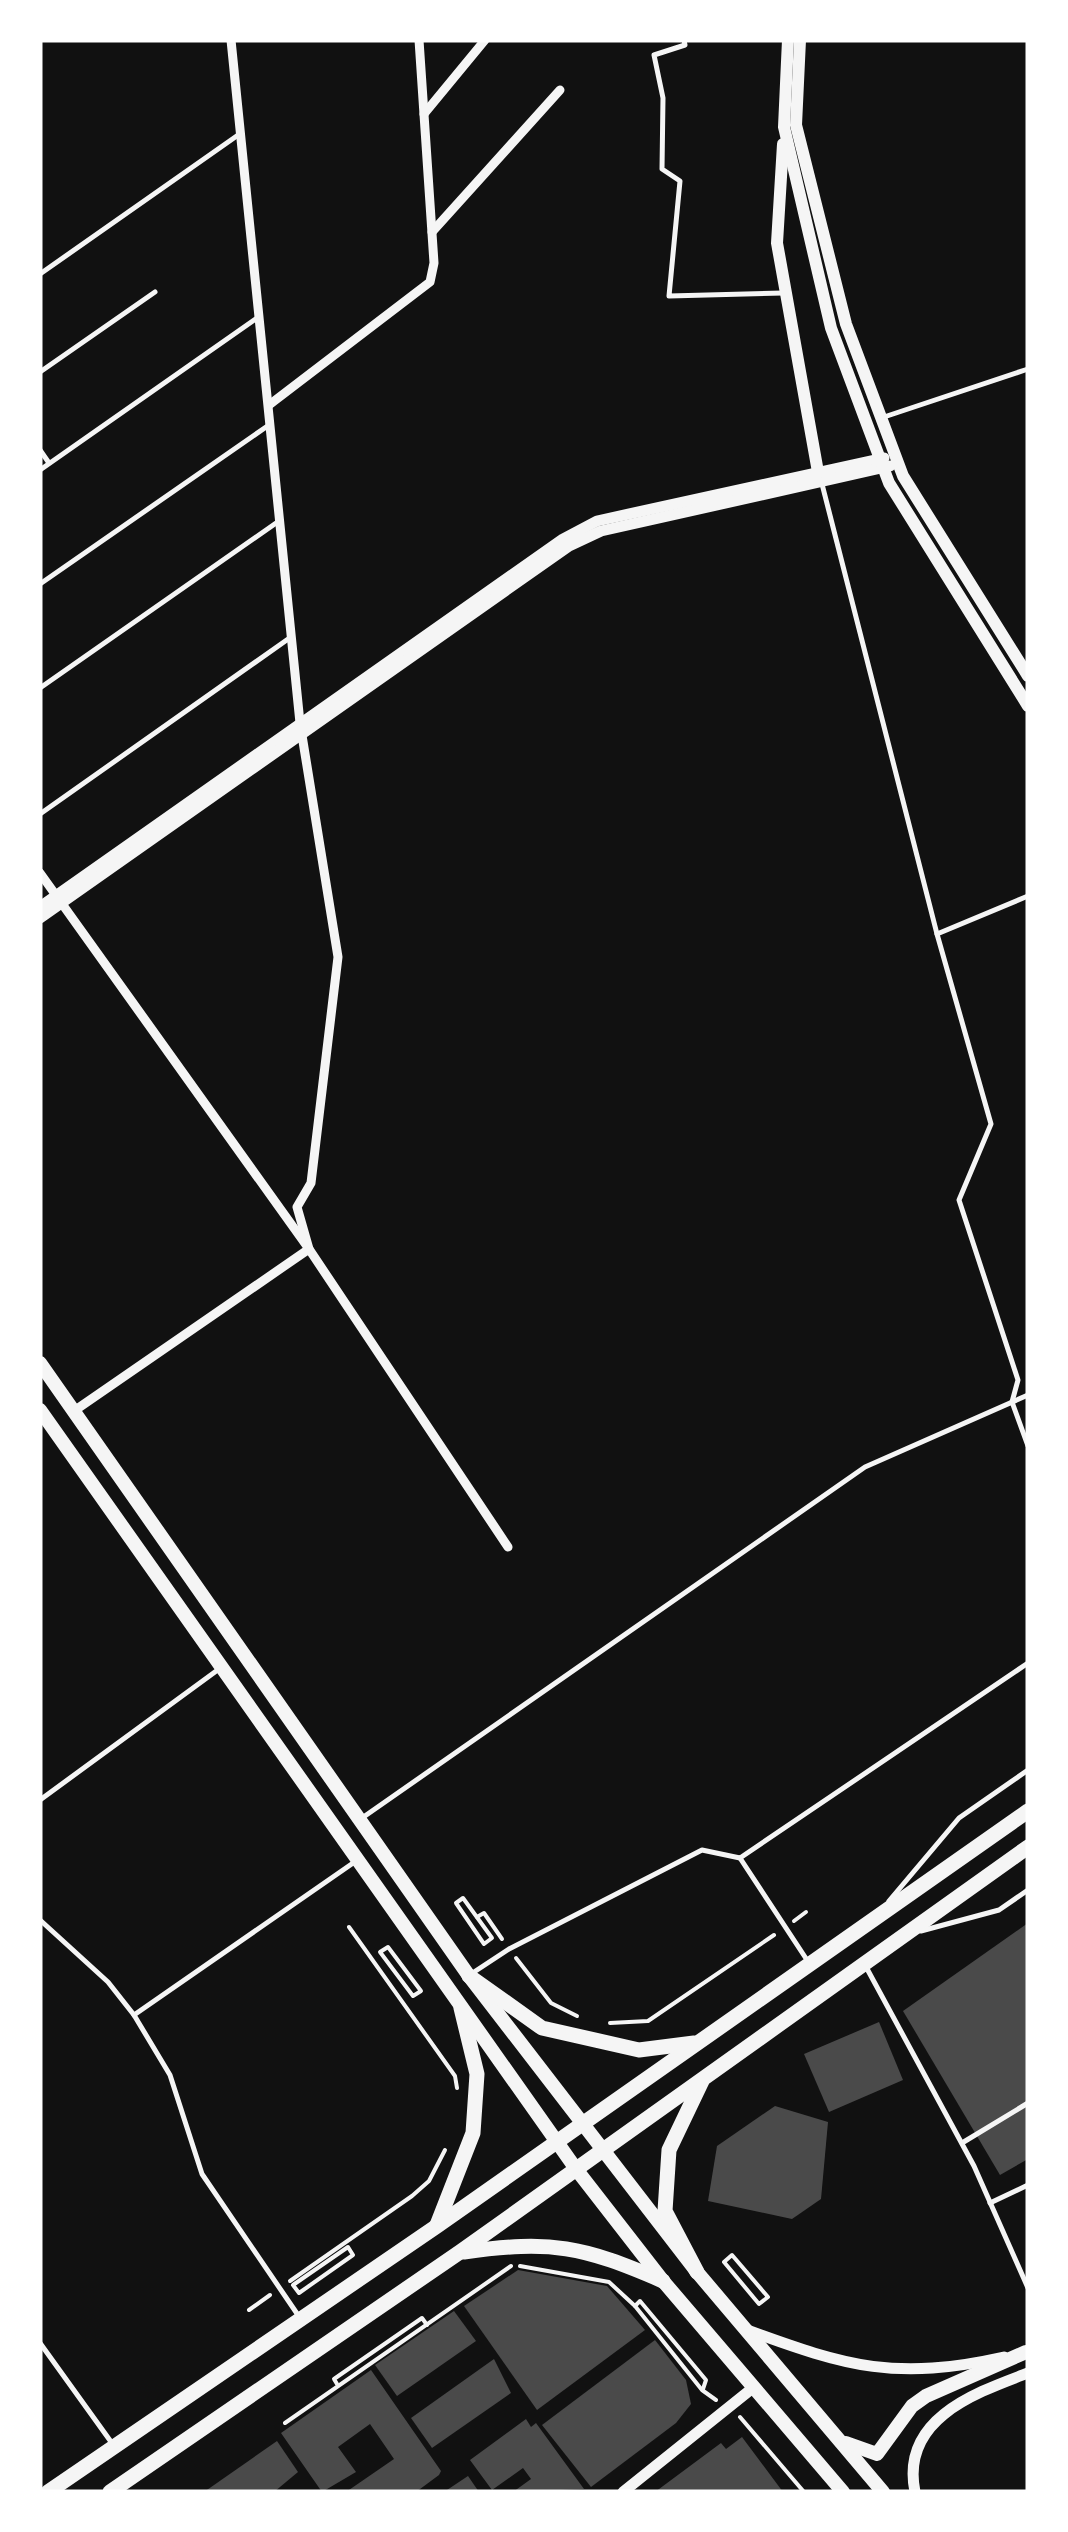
<svg xmlns="http://www.w3.org/2000/svg" width="1068" height="2532" font-family="'DM Sans',sans-serif">
  <rect width="100%" height="100%" fill="#111"/>
  <g fill="#4a4a4a">
    <path d="M1028 1923V2159L1000 2175 903 2011Z"/>
    <path d="M879 2022 903 2080 829 2112 804 2054Z"/>
    <path d="M775 2106 828 2122 821 2199 792 2219 708 2201 717 2146Z"/>
    <path d="M518 2270 607 2286 645 2330 537 2410 464 2306Z"/>
    <path d="M454 2311 476 2341 397 2396 375 2365Z"/>
    <path d="M655 2340 686 2380 691 2404 676 2423 591 2487 542 2425Z"/>
    <path d="M494 2359 511 2393 432 2448 411 2418Z"/>
    <path d="M371 2370 441 2471 439 2475 416 2492H346L394 2459 370 2424 338 2447 356 2472 322 2492 281 2433Z"/>
    <path d="M526 2419 531 2427 536 2423 584 2489 513 2492 531 2479 523 2468 492 2490 470 2460Z"/>
    <path d="M742 2437 783 2492H655L721 2443 726 2449Z"/>
    <path d="M277 2441 298 2472 274 2492H204Z"/>
    <path d="M468 2476 479 2492H444Z"/>
  </g>
  <g fill="none" stroke-linecap="round" stroke-linejoin="round">
    <g stroke="#f5f5f5" stroke-width="4">
      <path d="M463 1898 492 1938 484 1944 456 1903Z"/>
      <path d="M477 1917 484 1913 502 1939"/>
      <path d="M794 1921 806 1912"/>
      <path d="M349 1927 455 2076 457 2088"/>
      <path d="M388 1947 421 1991 413 1996 380 1952Z"/>
      <path d="M516 1958 551 2003 577 2016"/>
      <path d="M610 2023 648 2021 774 1935"/>
      <path d="M348 2247 353 2255 299 2293 293 2285Z"/>
      <path d="M732 2255 768 2297 759 2304 724 2262Z"/>
      <path d="M520 2266 609 2282 635 2306 702 2390 716 2400"/>
      <path d="M290 2281 412 2196 429 2181 445 2150"/>
      <path d="M635 2306 640 2301 706 2380 703 2389"/>
      <path d="M249 2310 270 2295"/>
      <path d="M337 2384 334 2379 422 2318 427 2325"/>
      <path d="M740 2417 804 2492"/>
      <path d="M285 2423 511 2266"/>
    </g>
    <g stroke="#f5f5f5" stroke-width="5">
      <path d="M684 40 685 45 654 55 663 98 662 169 680 181 669 296 783 293"/>
      <path d="M40 274 241 133"/>
      <path d="M40 372 155 292"/>
      <path d="M884 417 1028 369"/>
      <path d="M40 450 49 463"/>
      <path d="M40 470 257 318"/>
      <path d="M822 484 937 934 991 1124 959 1200 1018 1380 1012 1402 1028 1446"/>
      <path d="M40 584 269 425"/>
      <path d="M40 688 279 521"/>
      <path d="M40 814 291 637"/>
      <path d="M937 934 1028 896"/>
      <path d="M40 1800 219 1669"/>
      <path d="M362 1818 865 1467 1028 1395"/>
      <path d="M740 1858 807 1960"/>
      <path d="M889 1901 959 1818 1028 1770"/>
      <path d="M40 1920 108 1982 134 2015 170 2075 202 2174 300 2318"/>
      <path d="M921 1931 999 1910 1028 1890"/>
      <path d="M865 1965 974 2166 1028 2288"/>
      <path d="M471 1974 509 1949 702 1850 740 1858 1028 1663"/>
      <path d="M134 2015 356 1861"/>
      <path d="M962 2143 1028 2103"/>
      <path d="M990 2203 1028 2185"/>
      <path d="M40 2343 114 2446"/>
    </g>
    <g stroke="#f5f5f5" stroke-width="9">
      <path d="M424 114 485 40"/>
      <path d="M432 232 560 90"/>
      <path d="M269 405 430 282 434 263 419 40"/>
      <path d="M40 873 309 1249 508 1547"/>
      <path d="M74 1411 309 1249 297 1207 311 1183 338 957 300 723 231 40"/>
    </g>
    <g stroke="#f5f5f5" stroke-width="11">
      <path d="M40 907 563 539 597 521 884 458"/>
      <path d="M40 918 569 546 601 531 890 466"/>
      <path d="M747 2330C848 2367 896 2381 1004 2357"/>
      <path d="M623 2492 754 2387"/>
      <path d="M915 2492C900 2419 975 2393 1028 2373"/>
    </g>
    <g stroke="#f5f5f5" stroke-width="12">
      <path d="M788 40 784 127 831 328 889 483 1028 706"/>
      <path d="M800 40 796 125 846 324 903 476 1028 676"/>
      <path d="M783 144 777 243 818 472"/>
    </g>
    <g stroke="#f5f5f5" stroke-width="14">
      <path d="M40 1363 469 1976 697 2272 883 2492"/>
      <path d="M40 1410 576 2169 663 2281 843 2492"/>
      <path d="M846 2443 877 2454 912 2406 926 2396 1026 2352"/>
    </g>
    <g stroke="#f5f5f5" stroke-width="15">
      <path d="M469 1976 542 2028 639 2050 694 2043"/>
      <path d="M437 2225 473 2133 477 2074 461 2008"/>
      <path d="M464 2252C552 2240 582 2246 663 2281"/>
      <path d="M697 2272 665 2211 669 2150 702 2081"/>
      <path d="M48 2492 437 2226 1028 1811"/>
      <path d="M110 2492 460 2252 1028 1847"/>
    </g>
  </g>
  <rect width="1068" height="2532" fill="none" stroke="#ffffff" stroke-width="85"/>
</svg>
